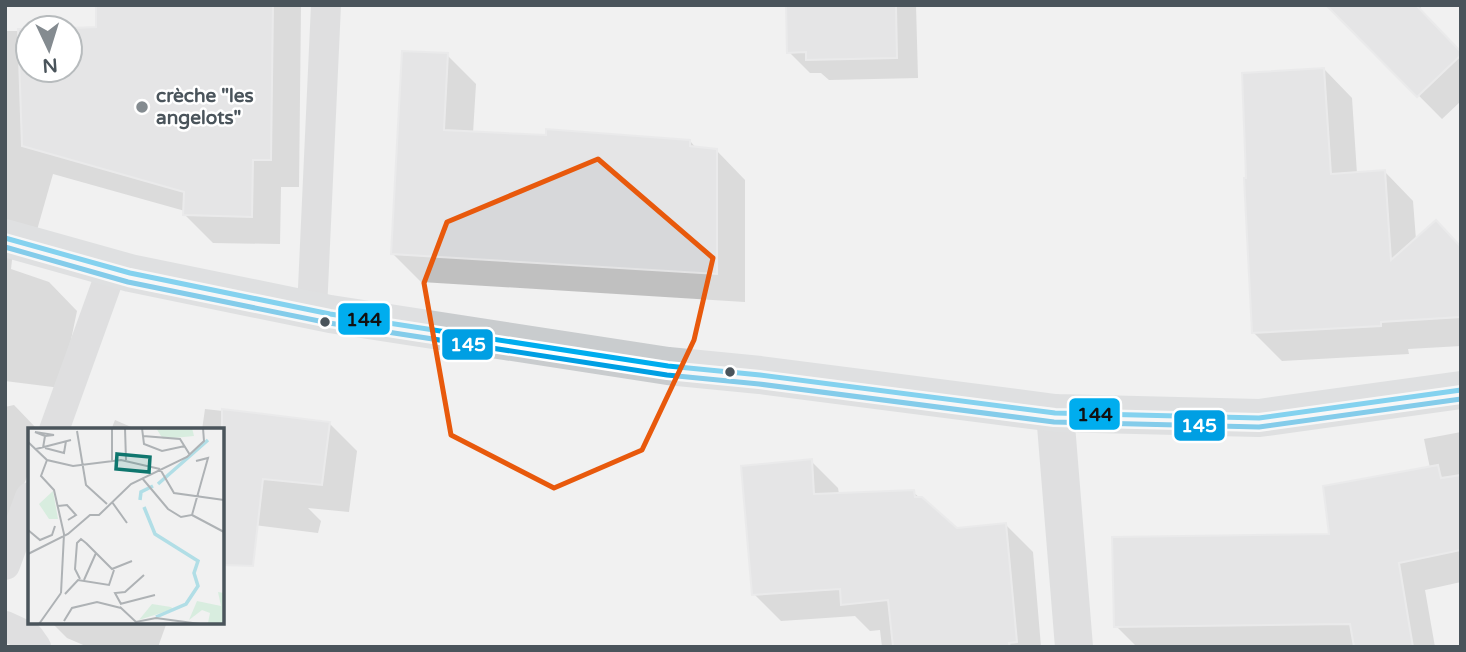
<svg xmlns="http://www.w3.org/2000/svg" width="1466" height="652" font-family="'Varela Round',sans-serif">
  <rect width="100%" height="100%" fill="#f1f1f1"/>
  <g fill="#0003">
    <path d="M98 5H301L299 187H281L280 244 213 243 185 215V211L53 174 33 244 17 251 12 260 11 269 49 282 77 311 61 388 5 381V31H28V70H70V30L98 29Z"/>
    <path d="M788 5H916L918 78 829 80 821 73H810L789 52Z"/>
    <path d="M1329 5H1423L1418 10 1461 53V101L1442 119Z"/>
    <path d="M447 55 476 84 473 133 690 141 697 149 717 151 745 180V302L421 282 393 254Z"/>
    <path d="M1324 69 1352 98 1357 174 1385 172 1413 201 1416 240 1461 248V346L1408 349 1409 354 1282 361 1254 333Z"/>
    <path d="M14 405 38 430H30V469L5 532V407Z"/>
    <path d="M205 409 329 423 357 451 349 512 308 508 321 521 318 533 222 521V430H202Z"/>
    <path d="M115 420 138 430H111Z"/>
    <path d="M1461 432V582L1425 590 1435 647H1137L1116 626 1331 536 1430 468 1424 439Z"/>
    <path d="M811 461 838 488 839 494 913 492 956 530 1006 525 1033 552 1041 647H882L880 630 870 631 855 616 781 621 754 594Z"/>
    <path d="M51 622H167L158 647H88L67 638Z"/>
  </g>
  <g fill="#d7d8da" stroke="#e3e3e4" stroke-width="2">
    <path d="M96 5H273L271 160H253L252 217 183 215 184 192 22 146 18 29H28V70H70V28L96 27Z"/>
    <path d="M786 5H896L897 58 806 60V52L787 53Z"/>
    <path d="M1326 5H1416L1461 52V55L1417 97Z"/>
    <path d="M402 51 448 53 444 130 546 135V129L690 140V146L717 149V274L391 254Z"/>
    <path d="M1324 68 1331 174 1385 170 1391 260 1436 220 1461 247V317L1381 322V326L1252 333 1244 178H1246L1242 73Z"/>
    <path d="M222 409 330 422 322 485 263 479 253 566 222 565Z"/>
    <path d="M812 459 814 494 914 490 915 497H922L957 528 1006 523 1017 642 1009 643 1010 647H893L888 600 841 605 840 589 752 595 741 466Z"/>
    <path d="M1438 465 1441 478 1461 475V550L1399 563 1413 647H1354L1350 624 1114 627 1112 537 1329 534 1323 486Z"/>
  </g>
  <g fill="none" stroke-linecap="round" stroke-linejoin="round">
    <g stroke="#c9cbcc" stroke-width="30">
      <path d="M312 310 326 5"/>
      <path d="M54 430 112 269"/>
      <path d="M5 565 30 497"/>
      <path d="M5 626 29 637 36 647"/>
    </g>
    <path stroke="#c9cbcc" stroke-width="38" d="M1055 413 1074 647"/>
    <path stroke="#c9ccce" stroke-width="38" d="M5 238 130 273 330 314 668 366 760 375 1055 413 1259 418 1461 390"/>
    <defs>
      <path id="bus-1" d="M5 238 130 273 330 314 668 366 760 375 1055 413 1259 418 1461 390"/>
      <path id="bus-2" d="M5 247 128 282 329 323 667 375 759 384 1054 422 1259 427 1461 399"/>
    </defs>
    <use href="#bus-1" stroke="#fff" stroke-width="10"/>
    <use href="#bus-2" stroke="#fff" stroke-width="10"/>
    <use href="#bus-1" stroke="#00adee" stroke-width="5"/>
    <use href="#bus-2" stroke="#009fe3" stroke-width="5"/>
  </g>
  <path d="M0 0H1466V652H0ZM598 159 713 258 694 340 642 450 554 488 451 435 424 283 447 222Z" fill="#f1f1f1" fill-opacity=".55" fill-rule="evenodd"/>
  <path fill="none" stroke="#e8590c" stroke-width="5" stroke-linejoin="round" d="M598 159 713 258 694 340 642 450 554 488 451 435 424 283 447 222Z"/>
  <circle fill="#848b90" stroke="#fff" stroke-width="2.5" cx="142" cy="107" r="7"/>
  <g fill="#4a545b" stroke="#fff" stroke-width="2.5">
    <circle cx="325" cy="322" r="6"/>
    <circle cx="730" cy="372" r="6"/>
  </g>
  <g text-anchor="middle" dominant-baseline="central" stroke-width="5" stroke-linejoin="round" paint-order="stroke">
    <g font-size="19" font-weight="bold" fill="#4a545b" stroke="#fff" text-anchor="start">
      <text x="156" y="96">crèche "les<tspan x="156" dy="22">angelots"</tspan></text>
    </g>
  </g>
  <g transform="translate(28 428)">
    <rect width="196" height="196" fill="#f1f1f1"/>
    <path d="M128 0H164L166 8 135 11ZM25 63 30 91H21L11 76ZM190 164 196 165V196H174L180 195 182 185 174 182 161 192 169 173 193 178ZM124 176 143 179 145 181 111 192Z" fill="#d8eddf"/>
    <path fill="none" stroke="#b1dee6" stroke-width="3.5" d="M130 56 180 12M112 72 113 64 125 58M116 79 127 106 170 133 166 145 170 158 158 176 128 189"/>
    <path fill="none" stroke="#aeb2b5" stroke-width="2" d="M84 0V33M97 0 98 32M114 0 116 16 134 23 157 18M49 3 58 57 79 76M115 8 152 11 162 27M0 14 19 32 45 38 93 32 132 41M15 20 17 8 26 7 7 4 17 8M17 20 36 25 38 13M8 21 43 12M19 32 13 48 26 62 36 106 33 165M132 41 146 65 196 72M114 50 140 81 153 89 164 87 180 30 168 33M84 74 99 95M30 78 39 77 48 87 40 92M164 87 196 104M0 102 12 112 24 107 27 98M58 115 84 141 104 133M0 126 40 106 62 87H71L103 56 159 29 176 13 175 0M52 151 47 141 49 115 53 111 58 115M56 152 68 125M37 166 50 152 81 157 86 142M92 176 127 167M93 176 87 165 97 164 116 147M92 179 108 194 128 190 172 196M36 193 44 180 69 174 93 180M11 196 33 165"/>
    <path fill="#0f766e" fill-opacity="0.15" stroke="#0f766e" stroke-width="3.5" d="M89 26 122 29 121 44 88 41Z"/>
    <rect width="196" height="196" fill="none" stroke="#4a545b" stroke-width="3.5"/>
  </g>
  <g stroke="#fff" stroke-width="2.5">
    <rect x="337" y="302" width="54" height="34" rx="7" fill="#00adee"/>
    <rect x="441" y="328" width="53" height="33" rx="7" fill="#009fe3"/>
    <rect x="1068" y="397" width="53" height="34" rx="7" fill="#00adee"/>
    <rect x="1173" y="409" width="53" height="33" rx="7" fill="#009fe3"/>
  </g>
  <g font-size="19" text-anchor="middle" font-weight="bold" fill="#fff">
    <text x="468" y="351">145</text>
    <text x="1199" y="432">145</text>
  </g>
  <g font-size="19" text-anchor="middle" font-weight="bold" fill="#111">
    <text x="364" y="326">144</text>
    <text x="1095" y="421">144</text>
  </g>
  <rect width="1466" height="652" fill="none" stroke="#4a545b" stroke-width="14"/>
  <g transform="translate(49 49) rotate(176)"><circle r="33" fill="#ffffff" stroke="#b7bbbd" stroke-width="2"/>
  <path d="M0-5L12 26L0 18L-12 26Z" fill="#848b90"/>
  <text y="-10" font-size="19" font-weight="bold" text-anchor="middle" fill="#4a545b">N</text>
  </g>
</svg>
